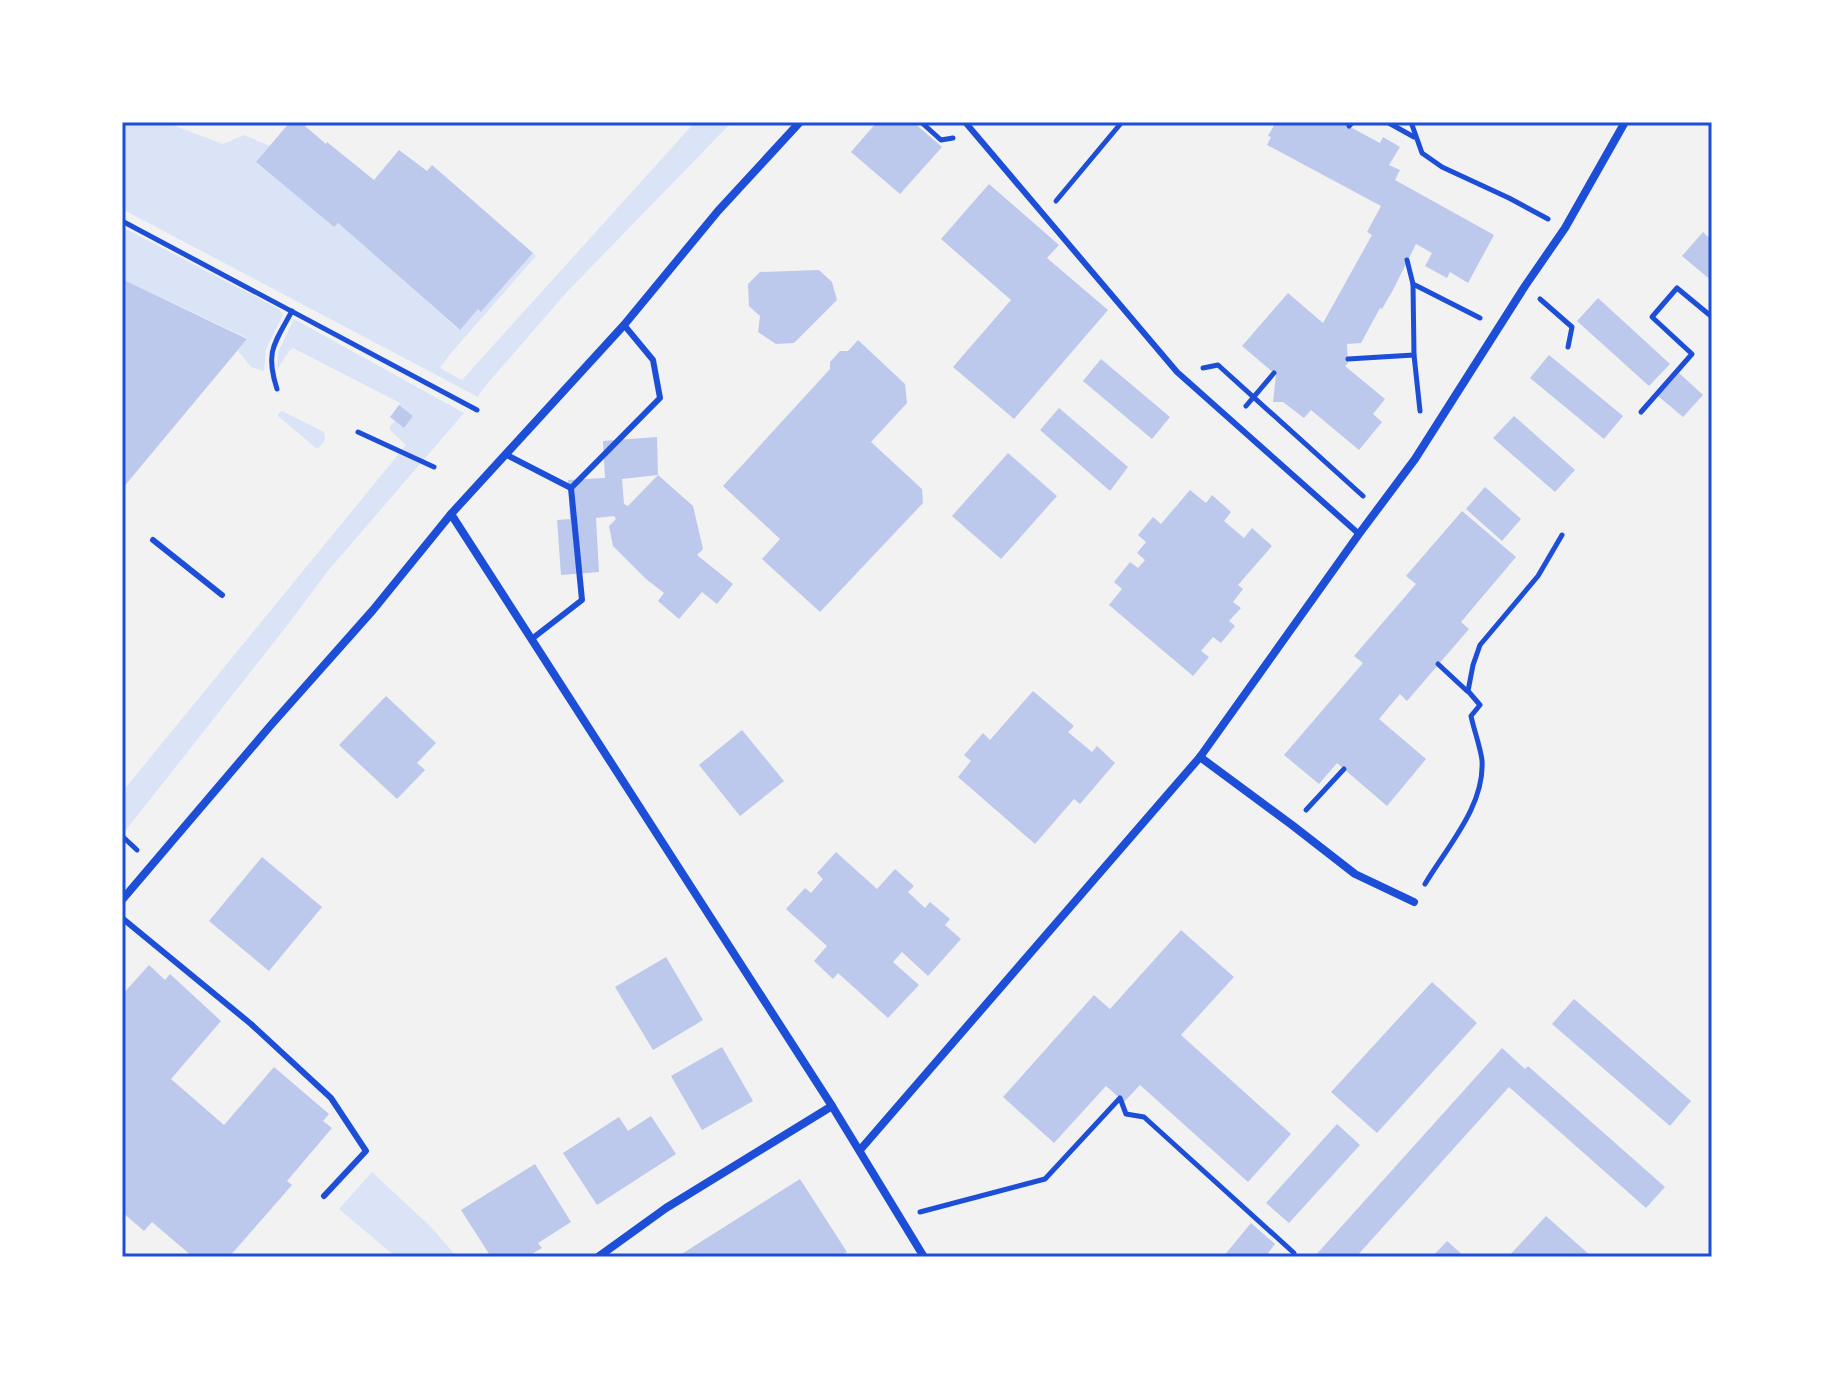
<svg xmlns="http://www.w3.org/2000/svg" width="1834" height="1379" font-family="'Playfair Display',serif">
  <rect width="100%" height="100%" fill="#f2f2f2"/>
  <g fill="#dbe4f7">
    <path d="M122 122H165L223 144 244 135 270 146 257 163 334 227 338 223 459 330 478 309 482 311 533 253 536 256 451 353 440 368 462 380 695 122H732L565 294 482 390 478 397 122 209Z"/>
    <path d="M122 227 279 309 283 315 266 349 264 371 251 367 238 351 247 338 122 279Z"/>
    <path d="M294 319 464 413 327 572 289 623 126 830 122 826V792L406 445 390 430V426L395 421 404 427 413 416 399 405 400 403 293 348 289 351 277 370 278 352Z"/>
    <path d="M282 411 324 432 325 440 319 448H316L278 416V414Z"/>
    <path d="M372 1172 431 1227 457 1257H396L339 1209Z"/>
  </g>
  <g fill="#bdc9ec">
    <path d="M290 122H308L305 126 326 144 327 142 374 180 399 150 427 171 432 165 533 253 481 312 478 309 460 330 338 223 334 227 256 162Z"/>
    <path d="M877 122H913L942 147 900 194 851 152Z"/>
    <path d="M1276 122H1341L1380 143 1383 137 1400 147 1389 165 1400 170 1395 180 1494 235 1468 283 1450 272 1447 278 1425 266 1432 253 1416 244 1393 290 1382 309 1380 308 1361 343 1347 344 1348 363 1345 366 1385 399 1373 414 1382 422 1359 450 1311 410 1304 418 1283 402H1273L1276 375 1242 346 1288 293 1323 323 1372 235 1367 232 1381 206 1267 145 1271 137 1268 136Z"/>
    <path d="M989 184 1059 245 1047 258 1108 310 1014 419 953 367 1011 300 941 239Z"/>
    <path d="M1703 232 1708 237 1712 232V281L1682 256Z"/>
    <path d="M819 270 832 282 837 300 794 343 776 344 758 332 760 316 749 306 748 284 760 272Z"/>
    <path d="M122 279 247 339 122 489Z"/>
    <path d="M1598 298 1670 364 1649 386 1577 321Z"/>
    <path d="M858 340 905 384 907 403 871 442 922 489 923 503 820 612 762 559 780 539 723 486 830 369V362L840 351H848Z"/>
    <path d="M1549 355 1623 416 1604 439 1530 378Z"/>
    <path d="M1101 359 1170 417 1152 439 1083 381Z"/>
    <path d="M1679 373 1703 395 1683 417 1658 396Z"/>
    <path d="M399 405 413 416 404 428 390 417Z"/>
    <path d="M1059 408 1128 467 1110 491 1040 430Z"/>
    <path d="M1514 416 1575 470 1555 492 1493 438Z"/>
    <path d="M657 437 658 475 622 479 624 504 628 506 658 475 693 506 703 549 697 555 733 584 717 604 702 592 679 619 658 601 664 593 646 579 613 546 609 526 616 519 614 516 596 518 599 572 561 575 557 520 570 519 568 480 605 478 603 441Z"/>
    <path d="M1008 453 1057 496 1001 559 952 516Z"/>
    <path d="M1485 487 1521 519 1502 541 1466 509Z"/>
    <path d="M1190 490 1206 503 1212 495 1231 512 1224 521 1244 538 1252 528 1272 546 1238 585 1243 589 1233 602 1241 608 1229 621 1235 626 1221 643 1213 637 1201 651 1209 657 1193 676 1109 605 1122 589 1114 582 1130 562 1138 568 1145 560 1137 553 1146 542 1138 535 1153 517 1161 524Z"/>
    <path d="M1462 511 1516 557 1461 622 1469 629 1407 701 1400 694 1379 719 1426 759 1387 806 1337 763 1319 784 1284 755 1363 663 1354 656 1416 584 1406 576Z"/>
    <path d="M1033 691 1074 726 1068 732 1092 752 1097 746 1115 763 1080 804 1074 799 1035 844 958 777 971 761 964 755 983 733 990 740Z"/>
    <path d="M386 696 436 743 417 763 425 770 397 799 339 745Z"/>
    <path d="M742 730 784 781 740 816 699 765Z"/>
    <path d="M836 852 877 889 895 869 914 886 908 892 925 908 930 902 950 919 945 925 961 939 928 976 902 952 893 962 919 985 888 1018 838 973 833 979 814 961 827 946 786 909 805 888 811 893 823 879 817 873Z"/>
    <path d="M262 857 322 907 269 971 209 921Z"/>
    <path d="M1181 930 1234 977 1181 1035 1291 1134 1248 1182 1140 1085 1124 1102 1106 1086 1054 1143 1003 1097 1094 995 1110 1009Z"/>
    <path d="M666 957 703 1020 653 1050 615 987Z"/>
    <path d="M149 965 165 980 170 974 221 1021 171 1079 224 1125 274 1067 329 1114 323 1121 332 1128 287 1181 292 1185 229 1257H193L152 1222 144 1231 122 1212V995Z"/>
    <path d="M1432 982 1477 1023 1377 1133 1331 1092Z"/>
    <path d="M1574 999 1691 1101 1670 1126 1552 1024Z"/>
    <path d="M722 1047 753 1101 702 1130 671 1076Z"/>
    <path d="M1502 1048 1525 1069 1528 1066 1665 1187 1646 1208 1509 1087 1356 1257H1314Z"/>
    <path d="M651 1116 676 1154 597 1205 563 1153 619 1117 628 1131Z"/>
    <path d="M1337 1124 1360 1145 1289 1223 1266 1203Z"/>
    <path d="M535 1164 571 1222 538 1243 542 1248 527 1257H491L461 1210Z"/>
    <path d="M800 1179 847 1252 838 1257H677Z"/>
    <path d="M1546 1216 1592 1257H1508Z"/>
    <path d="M1251 1223 1275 1244 1265 1257H1223Z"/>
    <path d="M1447 1241 1465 1257H1432Z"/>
  </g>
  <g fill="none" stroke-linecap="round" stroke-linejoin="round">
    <g stroke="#1d4ed8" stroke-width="5">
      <path d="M921 122 941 140 953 138"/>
      <path d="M1387 122 1414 137"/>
      <path d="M1411 122 1422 153 1442 167 1509 198 1548 219"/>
      <path d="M1349 126 1353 122"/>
      <path d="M1056 201 1122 122"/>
      <path d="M122 221 477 410"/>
      <path d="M1407 260 1413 284 1480 318"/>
      <path d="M1413 284 1414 355"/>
      <path d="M1540 299 1572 327 1568 347"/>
      <path d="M1348 359 1414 355 1420 411"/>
      <path d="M1203 368 1218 365 1363 496"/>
      <path d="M277 389C265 352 274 344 292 311"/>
      <path d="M1246 406 1274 373"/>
      <path d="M1641 412 1692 354 1652 317 1677 288 1712 317"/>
      <path d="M358 432 434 467"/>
      <path d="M1438 664 1467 691"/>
      <path d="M1306 810 1344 769"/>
      <path d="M122 836 137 850"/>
      <path d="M1425 884C1447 847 1485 806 1482 760 1480 746 1474 730 1471 716L1480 705 1468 691 1473 665 1480 645 1538 576 1562 535"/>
      <path d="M920 1212 1045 1179 1120 1098 1126 1114 1144 1117 1294 1253"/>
    </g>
    <g stroke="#1d4ed8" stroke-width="6">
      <path d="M965 122 1177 372 1359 534"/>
      <path d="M505 454 571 488 660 398 653 360 624 325"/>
      <path d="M153 540 222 595"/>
      <path d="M533 638 582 600 571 488"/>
      <path d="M122 918 251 1024 331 1098 366 1151 324 1196"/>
    </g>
    <g stroke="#1d4ed8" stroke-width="8">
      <path d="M451 514 832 1106 924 1257"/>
      <path d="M1200 757 1292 825 1355 874 1414 902"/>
      <path d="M122 900 271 725 373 610 451 514 624 325 718 211 800 122"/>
      <path d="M860 1150 1200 757 1359 534 1415 459 1525 286 1565 228 1625 122"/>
      <path d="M598 1257 666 1208 832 1106"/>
    </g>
  </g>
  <rect width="1834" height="1379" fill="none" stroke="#ffffff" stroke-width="248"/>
  <rect x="124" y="124" width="1586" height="1131" fill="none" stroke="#1d4ed8" stroke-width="3"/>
</svg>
